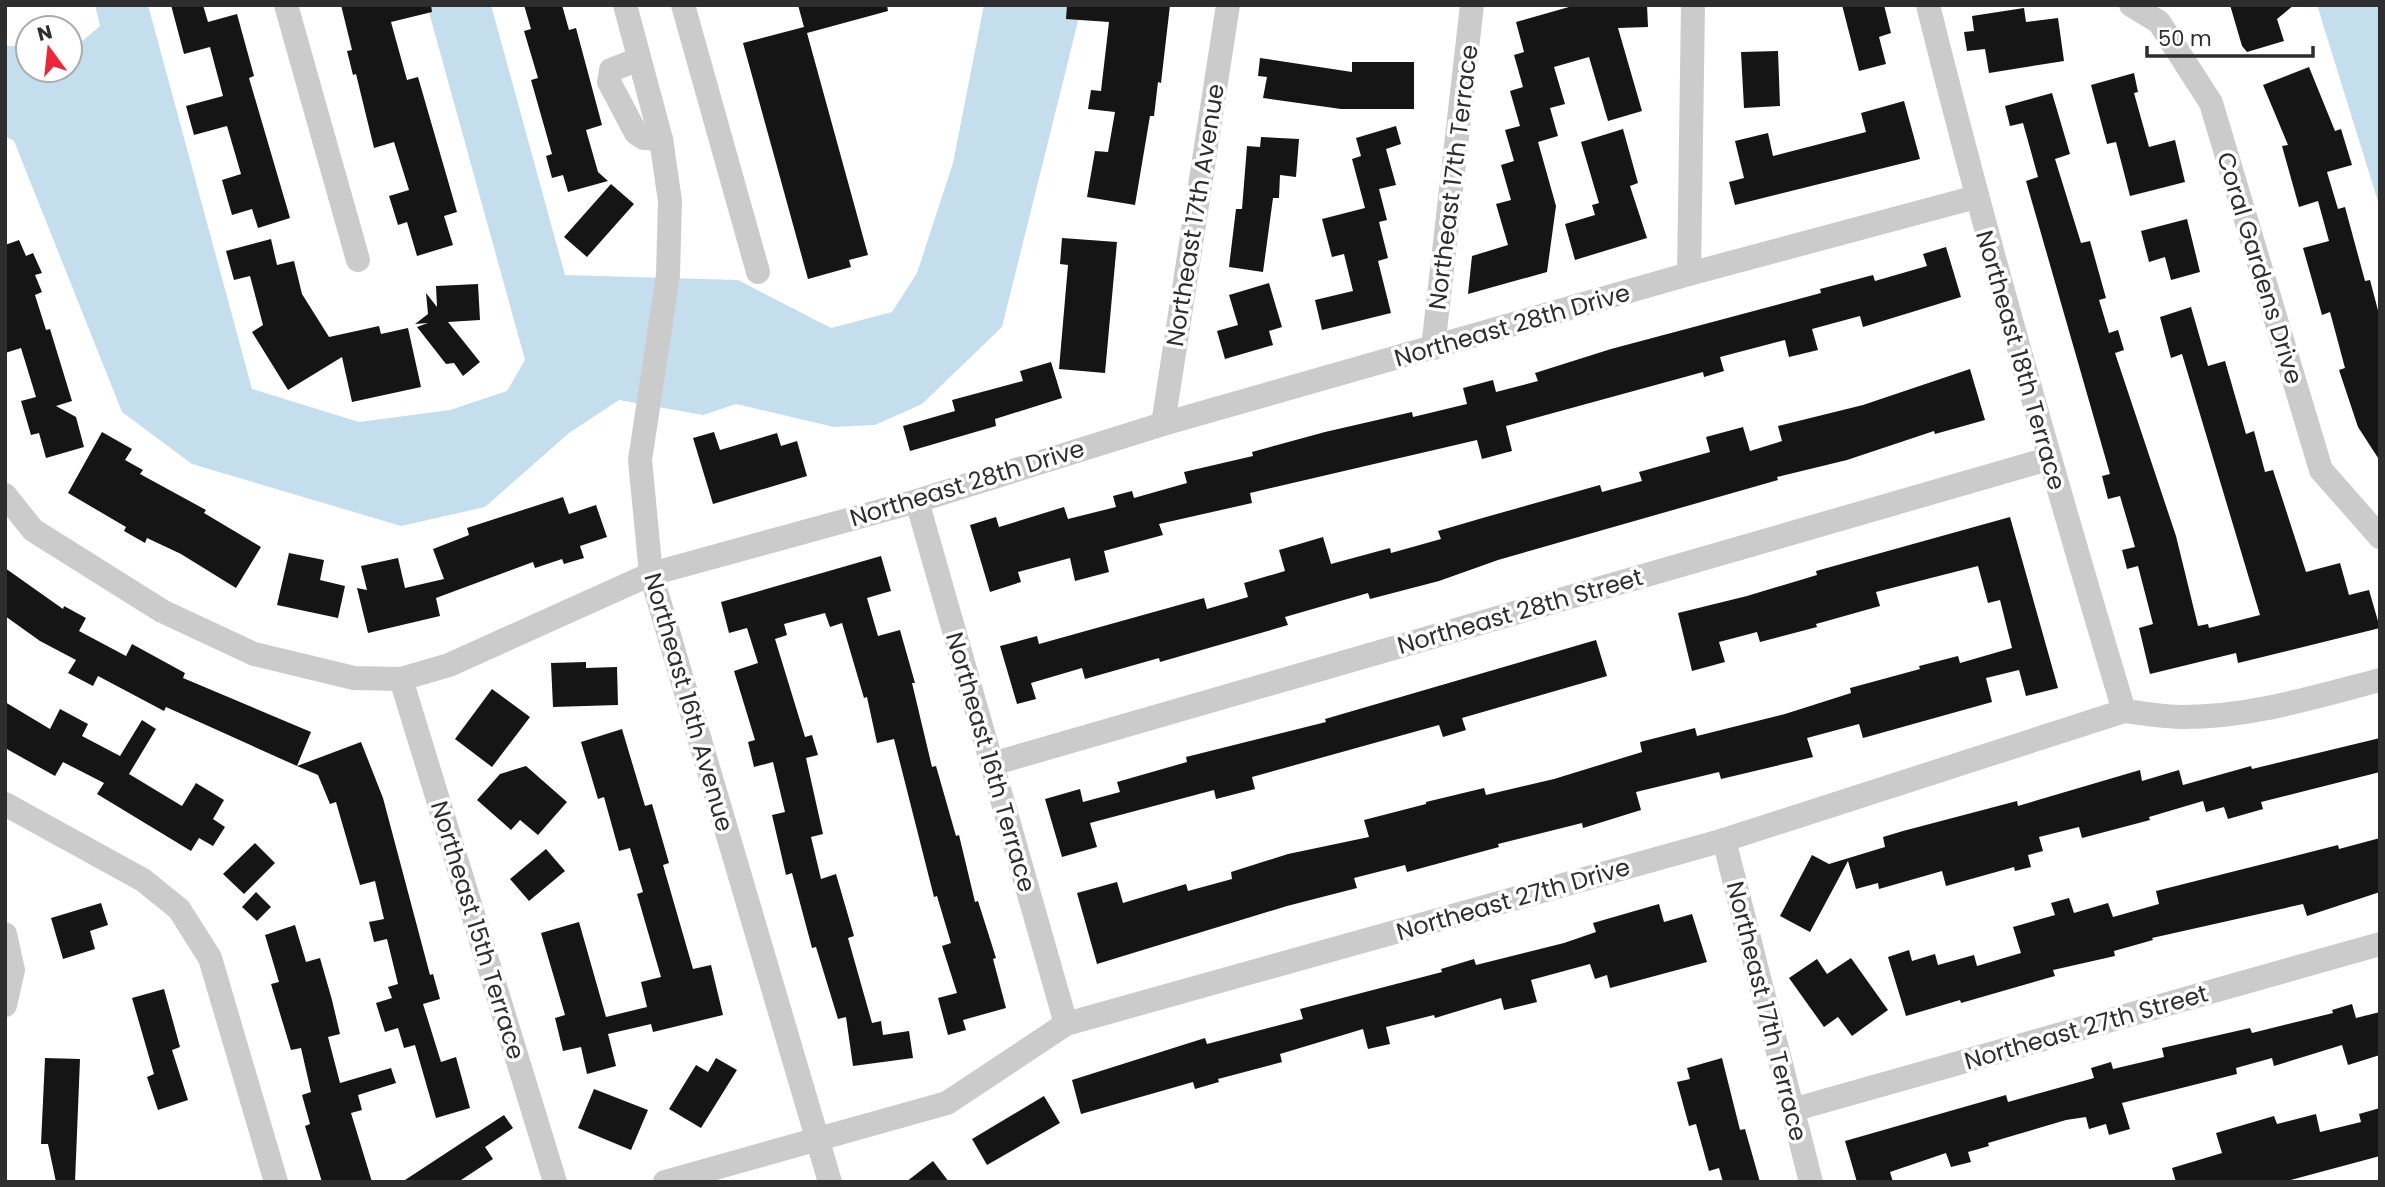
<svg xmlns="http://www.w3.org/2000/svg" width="2385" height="1187" font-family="Poppins,sans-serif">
  <rect width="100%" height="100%" fill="#fff"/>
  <g fill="#c5deee">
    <path d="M95 5H148L252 389 359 422 450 410 507 391 525 360 427 5H491L565 275 738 280 831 328 892 312 917 273 953 163 984 5H1082L1002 327 922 404 875 425 834 427 736 404 703 415 619 400 569 433 485 507 401 526 192 464 122 412 14 141 5 136V46H28V70H70V48H74L100 26Z"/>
    <path d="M2317 5H2380V208Z"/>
  </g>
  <g fill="#151515">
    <path d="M171 5H203L208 22 237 14 254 76 249 78 290 218 258 228 252 209 232 215 222 180 241 174 227 126 194 135 186 106 223 96 210 47 184 54Z"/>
    <path d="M341 5H431L432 12 391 22 407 80 418 77 457 212 444 216 453 245 417 256 407 222 398 225 389 196 409 190 394 142 374 148 356 74 353 75 347 51 352 50Z"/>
    <path d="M524 5H562L569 30 576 28 602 125 586 130 598 172 608 181 568 192 563 175 552 178 546 156 552 154 531 80 538 78 524 31 531 29Z"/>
    <path d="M798 5H887L888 11 807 33 868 255 849 260 851 267 808 279 743 43 804 27Z"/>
    <path d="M1067 5H1170L1161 83 1158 82 1154 116H1150L1135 205 1087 197 1095 151 1108 152 1115 112 1088 109 1091 90 1101 91 1109 22 1066 19Z"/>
    <path d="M1576 5H1647L1648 27 1618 28 1642 111 1608 121 1589 57 1554 67 1565 104 1550 108 1558 136 1538 142 1556 206 1547 272 1468 294 1472 256 1508 245 1496 204 1511 200 1501 165 1514 161 1505 130 1520 126 1510 91 1523 87 1514 55 1524 52 1516 22Z"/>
    <path d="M1842 5H1884L1891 33 1879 37 1886 64 1859 71Z"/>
    <path d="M2230 5H2294L2277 19 2284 41 2247 52 2242 46Z"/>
    <path d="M2024 8 2026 22 2058 18 2064 61 1989 73 1985 49 1967 51 1964 32 1974 31 1972 16Z"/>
    <path d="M1778 51 1780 106 1744 108 1741 52Z"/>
    <path d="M1260 58 1352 72V62H1414V109H1341L1263 98 1267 77 1258 76Z"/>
    <path d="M2309 67 2335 131 2341 129 2352 165 2327 172 2338 209 2345 207 2365 281 2370 280 2380 318V461L2358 427 2339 370 2345 368 2330 312 2322 315 2303 248 2329 241 2318 201 2299 207 2282 146 2288 145 2263 85Z"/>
    <path d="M2134 73 2138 92 2134 93 2149 147 2175 140 2185 182 2130 196 2116 142 2107 144 2091 85Z"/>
    <path d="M2052 93 2070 154 2055 159 2081 243 2090 241 2106 298 2099 300 2109 333 2118 330 2124 350 2115 353 2176 536 2198 626 2208 624 2209 628 2260 615 2182 354 2171 358 2160 317 2191 307 2208 366 2225 361 2246 434 2254 431 2265 472 2273 470 2306 572 2340 563 2349 595 2369 590 2380 628 2238 663 2236 653 2150 674 2139 628 2153 624 2138 566 2127 569 2122 550 2135 547 2120 496 2108 499 2102 476 2110 474 2026 181 2038 177 2023 123 2010 126 2005 106Z"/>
    <path d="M1904 101 1920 159 1735 205 1729 182 1744 178 1735 141 1768 133 1773 156 1866 132 1861 113Z"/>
    <path d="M1396 126 1401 144 1386 149 1396 185 1379 189 1387 220 1379 222 1388 258 1378 261 1391 313 1322 330 1315 300 1353 291 1344 254 1332 257 1322 219 1365 208 1352 159 1361 156 1356 138Z"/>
    <path d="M1623 129 1638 183 1630 186 1647 238 1575 260 1565 224 1595 215 1592 205 1599 203 1581 142Z"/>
    <path d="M1261 137 1299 139 1296 177 1280 175 1279 198H1273L1263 272 1229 267 1236 209H1242L1247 146 1260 147Z"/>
    <path d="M611 184 634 204 587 257 564 237Z"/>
    <path d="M2187 219 2200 272 2171 280 2165 257 2149 262 2141 231Z"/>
    <path d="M1062 238 1117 242 1105 373 1059 369 1068 265 1060 264Z"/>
    <path d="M271 239 277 265 294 261 302 294 329 337 379 326 381 334 408 328 421 387 352 402 342 357 288 390 252 332 263 325 250 276 234 280 226 251Z"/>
    <path d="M19 240 26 256 33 253 42 273 35 275 42 292 35 295 46 330 50 329 72 401 56 406 76 417 84 447 46 458 39 433 31 435 21 401 36 397 21 348 5 353V245Z"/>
    <path d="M1946 247 1961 297 1863 327 1860 316 1812 329 1818 350 1789 357 1785 340 1720 357 1724 371 1704 377 1703 372 1506 426 1512 451 1482 459 1477 440 1250 493 1252 503 1159 524 1163 535 1104 551 1109 572 1075 581 1070 558 1018 572 1021 582 990 592 970 525 996 517 999 527 1064 507 1068 519 1116 507 1113 496 1132 491 1134 498 1187 483 1184 472 1253 456 1252 452 1325 432 1412 412 1413 417 1467 404 1463 388 1493 380 1496 392 1538 381 1535 373 1611 349 1821 293 1820 289 1873 275 1875 281 1927 266 1923 254Z"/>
    <path d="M1269 283 1282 327 1269 331 1273 345 1225 359 1217 331 1238 325 1229 295Z"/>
    <path d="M478 284 480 320 448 322 480 362 463 376 454 363 446 364 417 327 428 323 415 324 428 314 426 293 437 307 436 286Z"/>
    <path d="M1051 362 1062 398 995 419 996 426 910 451 903 426 955 411 952 400 1023 381 1020 371Z"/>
    <path d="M1970 369 1985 420 1935 434 1934 431 1847 460 1777 477 1778 480 1498 560 1439 581 1370 599 1368 593 1285 617 1288 625 1160 662 1159 658 1085 679 1082 668 1031 683 1036 699 1017 704 1000 646 1037 636 1039 644 1204 598 1207 609 1248 597 1244 583 1285 571 1279 550 1323 537 1331 564 1390 548 1391 553 1441 539 1438 531 1486 517 1600 485 1602 492 1642 481 1639 472 1710 452 1706 437 1743 427 1750 451 1782 441 1778 426 1863 405Z"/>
    <path d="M102 432 132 449 125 460 143 470 140 474 206 510 204 513 261 547 236 588 181 554 147 538 145 543 124 531 126 527 68 493Z"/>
    <path d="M714 432 720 450 777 433 781 446 797 441 807 476 713 504 693 438Z"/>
    <path d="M563 497 569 514 596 505 607 537 580 546 584 558 564 564 562 559 535 568 533 562 436 598 440 616 368 633 357 588 367 590 361 566 398 558 405 588 444 579 433 549 469 535 467 528Z"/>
    <path d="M2010 517 2058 688 2026 696 2019 670 1986 678 1992 702 1863 738 1859 724 1807 738 1813 757 1721 779 1719 772 1636 792 1641 810 1583 828 1582 823 1498 844 1499 847 1407 872 1405 865 1354 878 1357 888 1287 906 1097 964 1077 893 1117 882 1123 903 1186 884 1188 891 1232 879 1231 872 1288 854 1369 837 1364 820 1426 804V802L1484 788 1486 795 1554 779 1642 752 1640 742 1695 728 1697 736 1785 714 1851 693 1850 688 1920 669 1919 666 1958 656 1960 663 2012 648 2000 600 1988 603 1978 566 1876 592 1880 606 1816 624 1817 627 1760 642 1757 632 1719 642 1725 662 1692 671 1678 613 1747 596 1817 575 1816 571Z"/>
    <path d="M289 553 324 560 320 580 345 586 338 618 277 605Z"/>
    <path d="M881 556 891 591 867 598 878 636 900 630 915 683H912L932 767 936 766 956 836 959 835 975 902 978 901 996 958 993 959 1006 1008 963 1020 966 1030 948 1035 938 998 957 993 942 946 951 943 937 896 934 897 894 739 877 743 867 697 864 698 842 623 830 627 825 613 784 624 787 635 775 639 805 737 812 735 818 755 806 758 823 834 811 837 821 879 836 874 854 936 848 938 872 1023 881 1021 883 1035 909 1031 913 1058 853 1066 846 1017 838 1019 816 947 812 948 792 873 786 875 772 815 785 812 773 762 754 767 748 742 755 740 734 671 758 663 747 628 729 633 721 602Z"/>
    <path d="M5 568 63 609 64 606 86 618 79 631 126 656 132 644 185 673 183 678 311 732 297 766 166 707 164 711 98 676 93 686 68 673 76 660 40 641 5 616Z"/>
    <path d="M1596 640 1607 676 1462 718 1466 730 1443 737 1439 725 1252 777 1255 789 1216 799 1214 790 1090 823 1097 847 1062 857 1045 799 1080 789 1083 802 1120 792 1117 782 1187 762 1186 757 1326 722 1325 719Z"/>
    <path d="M586 662V668L617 667 618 705 553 707 551 663Z"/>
    <path d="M492 689 530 717 492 767 455 739Z"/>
    <path d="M5 702 50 729 60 709 88 724 82 736 120 756 142 720 156 729 129 774 182 806 196 783 224 800 213 819 225 827 213 846 199 838 191 851 97 794 104 783 63 762 55 776 5 748Z"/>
    <path d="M622 729 645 806 652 804 669 863 663 865 693 969 711 965 723 1015 653 1032 651 1024 608 1034 616 1066 587 1074 581 1047 563 1051 555 1018 565 1015 541 933 579 922 606 1017 647 1007 641 982 661 977 637 894 643 892 630 848 619 851 604 797 598 799 581 742Z"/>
    <path d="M2380 738V772L2261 802 2263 809 2228 819 2224 807 2206 812 2203 801 2149 817 2150 820 2082 838 2079 827 2039 837 2043 851 2028 855 2031 867 2015 871 2014 867 1946 886 1942 871 1879 889 1878 883 1856 889 1848 861 1810 932 1780 916 1812 855 1829 864 1885 847 1883 837 1903 831 2017 801 2018 806 2140 770 2142 781 2179 770 2183 785 2251 766 2252 769Z"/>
    <path d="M361 742 383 798 430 975 433 974 440 999 423 1004 441 1062 456 1057 470 1108 436 1118 415 1045 404 1048 398 1028 385 1032 376 1003 392 998 388 987 398 984 387 939 374 942 369 922 384 919 375 881 360 885 336 802 330 804 318 775 297 766Z"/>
    <path d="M526 766 567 802 538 835 520 820 511 830 477 800 500 774Z"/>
    <path d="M2380 838V892L2307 916 2303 904 2152 938 2153 940 2114 951 2115 956 2053 970 2055 976 1961 1003 1960 1000 1906 1016 1888 957 1909 950 1912 961 1935 954 1938 965 1974 955 1977 966 2021 953 2013 927 2055 915 2051 903 2069 898 2074 913 2108 903 2113 917 2159 904 2156 891 2338 845 2339 849Z"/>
    <path d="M255 843 275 863 244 894 223 874Z"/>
    <path d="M546 849 565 871 529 901 510 879Z"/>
    <path d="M256 892 271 907 257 921 242 907Z"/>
    <path d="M101 903 108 925 90 931 95 949 63 959 51 918Z"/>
    <path d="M1659 904 1664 922 1692 914 1707 962 1610 988 1607 975 1595 979 1590 964 1531 980 1537 1002 1504 1010 1501 998 1435 1018 1434 1015 1386 1027 1390 1044 1368 1049 1363 1029 1280 1054 1282 1062 1218 1079 1219 1082 1195 1089 1193 1082 1081 1114 1072 1080 1205 1038 1207 1044 1303 1019 1300 1009 1442 972 1441 969 1474 959 1476 965 1564 943 1596 932 1593 923Z"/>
    <path d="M295 925 306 962 320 958 332 1000 340 1034 328 1037 340 1083 391 1068 396 1083 358 1095 362 1110 351 1113 372 1182H322L305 1126 310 1124 302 1095 311 1092 301 1048 291 1050 271 984 279 982 265 935Z"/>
    <path d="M1851 958 1888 1010 1852 1036 1838 1017 1824 1027 1789 978 1817 959 1827 974Z"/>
    <path d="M164 989 180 1047 172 1050 188 1100 158 1110 147 1077 154 1074 132 998Z"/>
    <path d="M2352 1004 2356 1018 2380 1012V1055L2348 1065 2342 1045 2274 1066 2272 1058 2236 1068 2237 1074 2122 1103 2130 1129 2109 1135 2106 1124 2089 1129 2086 1117 2066 1120 1988 1143 1989 1146 1968 1152 1971 1162 1951 1167 1946 1153 1890 1172 1893 1182H1857L1845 1141 2006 1095 2008 1102 2094 1078 2091 1068 2111 1062 2113 1069 2164 1057 2162 1048 2250 1028 2252 1033 2333 1013 2332 1010Z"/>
    <path d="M45 1058 80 1059 75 1182H56L48 1144H41Z"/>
    <path d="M716 1058 737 1070 701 1128 669 1109 696 1065 708 1072Z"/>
    <path d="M1722 1058 1740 1130 1745 1129 1760 1182H1723L1719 1168 1709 1171 1696 1124 1689 1126 1677 1082 1690 1079 1687 1068Z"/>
    <path d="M594 1089 648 1110 631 1150 578 1128Z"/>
    <path d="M1044 1096 1060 1123 987 1165 972 1139Z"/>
    <path d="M2380 1108V1156L2283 1182H2176L2172 1168 2222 1153 2216 1133 2274 1116 2277 1124 2316 1114 2320 1132 2361 1122 2359 1114Z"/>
    <path d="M504 1115 513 1128 485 1147 493 1159 458 1182H402Z"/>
    <path d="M933 1161 949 1182H906Z"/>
  </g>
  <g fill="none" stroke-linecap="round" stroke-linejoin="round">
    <g stroke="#cbcbcb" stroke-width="24">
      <path d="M286 5 358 260"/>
      <path d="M625 5 661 139 670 201 668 275 640 460 651 574 830 1182"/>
      <path d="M683 5 758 272"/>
      <path d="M1928 5C1987 243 2054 477 2124 711"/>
      <path d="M2131 5 2159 22 2211 103 2321 470 2380 537"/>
      <path d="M639 59 611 70 609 82 636 133 644 138 661 139"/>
      <path d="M1689 274 1693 5"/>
      <path d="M1433 348 1472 5"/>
      <path d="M1163 424 1228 5"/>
      <path d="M5 495 33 530 162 611 254 654 354 678 401 679 449 665 651 574 917 501 1163 424 1689 274 1976 197"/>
      <path d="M917 501 1066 1024"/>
      <path d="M401 679 555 1182"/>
      <path d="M992 764 2048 459"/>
      <path d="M5 804 143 880 179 909 210 958 276 1182"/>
      <path d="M1724 840 1811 1182"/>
      <path d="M5 934 13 970 5 1005"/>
      <path d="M1792 1110 2380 944"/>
      <path d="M665 1182 947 1103 1066 1024 1724 840 2124 711C2143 713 2163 717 2183 717 2251 717 2315 697 2380 680"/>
    </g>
  </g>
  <g text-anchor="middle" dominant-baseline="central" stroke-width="7" stroke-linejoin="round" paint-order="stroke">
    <g font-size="24" fill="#2e2e2e" stroke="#fff">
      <text transform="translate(1453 177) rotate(-83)">Northeast 17th Terrace</text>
      <text transform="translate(1195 215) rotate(-81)">Northeast 17th Avenue</text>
      <text transform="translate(2260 268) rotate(73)">Coral Gardens Drive</text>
      <text transform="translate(1512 325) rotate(-16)">Northeast 28th Drive</text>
      <text transform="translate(2021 360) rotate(74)">Northeast 18th Terrace</text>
      <text transform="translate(967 483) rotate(-17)">Northeast 28th Drive</text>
      <text transform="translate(1520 611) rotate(-16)">Northeast 28th Street</text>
      <text transform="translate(689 702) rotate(74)">Northeast 16th Avenue</text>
      <text transform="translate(991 762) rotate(74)">Northeast 16th Terrace</text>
      <text transform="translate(1513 899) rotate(-16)">Northeast 27th Drive</text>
      <text transform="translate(478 930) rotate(73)">Northeast 15th Terrace</text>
      <text transform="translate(1767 1011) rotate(76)">Northeast 17th Terrace</text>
      <text transform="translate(2086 1027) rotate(-16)">Northeast 27th Street</text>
    </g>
  </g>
  <rect width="2385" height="1187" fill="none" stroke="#2e2e2e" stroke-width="14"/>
  <g transform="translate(49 49) rotate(345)"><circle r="33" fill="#ffffff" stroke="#ababab" stroke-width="2"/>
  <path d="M0-5L12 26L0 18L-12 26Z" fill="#f02436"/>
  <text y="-10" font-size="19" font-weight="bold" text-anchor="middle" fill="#2e2e2e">N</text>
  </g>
  <path d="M2147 46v10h166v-10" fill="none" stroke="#2e2e2e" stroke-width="3.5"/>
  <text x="2158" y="46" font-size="21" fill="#2e2e2e" stroke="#ffffff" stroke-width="5" paint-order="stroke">50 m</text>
</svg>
